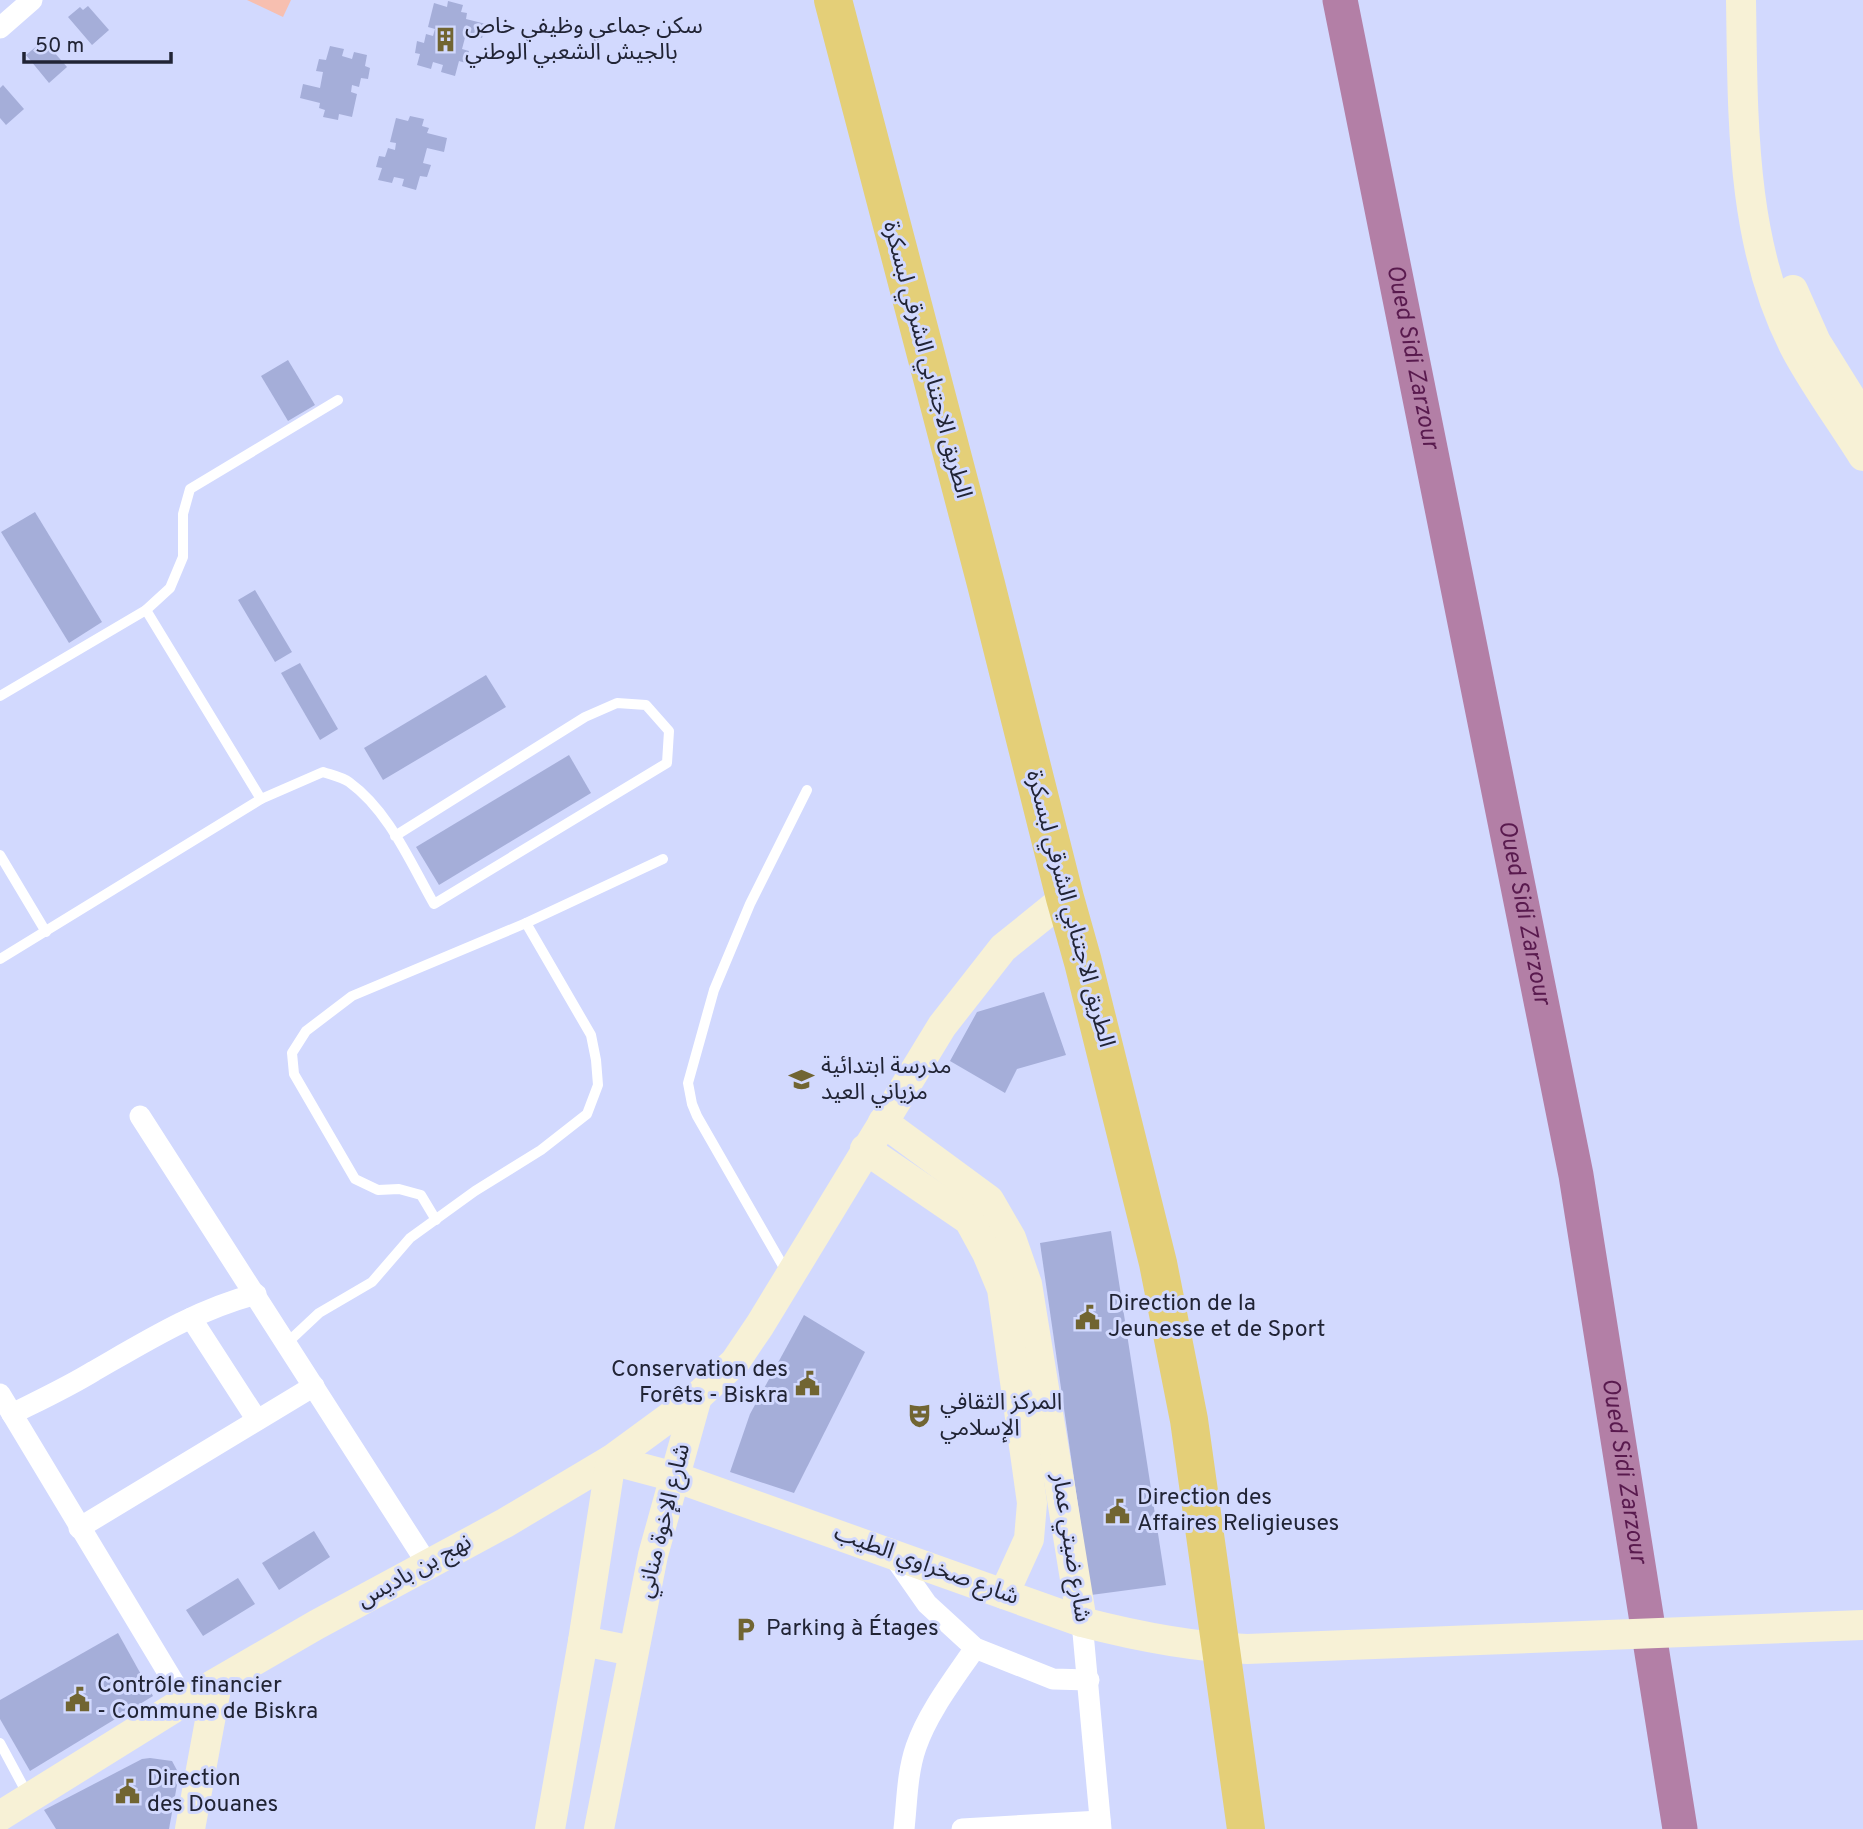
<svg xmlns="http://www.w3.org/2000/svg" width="1863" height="1829" font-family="Overpass,'Noto Sans Arabic',sans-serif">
  <rect width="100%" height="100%" fill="#d2d9fe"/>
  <path fill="#f7bfb0" d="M247 0H291L283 17Z"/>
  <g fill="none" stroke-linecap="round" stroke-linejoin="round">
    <path stroke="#b37fa6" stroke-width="35" id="s1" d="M1340 0 1576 1175 1680 1829"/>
  </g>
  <g fill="#a5aed9">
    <path d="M448 1 463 5 461 12 467 13 466 19 486 24 482 38 466 34 462 49 469 51 466 63 459 61 455 76 441 72 443 65 433 62 431 69 417 65 420 54 415 53 417 41 424 43 426 34 433 36 435 29 428 27 434 3 447 7Z"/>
    <path d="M88 6 109 30 92 45 68 17 80 7 83 10Z"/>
    <path d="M46 43 67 67 49 83 26 55 38 45 40 48Z"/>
    <path d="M330 46 344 49 342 56 352 59 354 52 367 55 365 66 370 68 368 79 361 78 359 87 352 85 351 92 357 94 352 117 339 114 338 120 323 117 325 110 319 108 320 103 300 98 303 84 320 88 323 72 316 71 319 59 326 60Z"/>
    <path d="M3 85 24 109 6 125 0 118V88Z"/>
    <path d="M410 116 424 119 422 126 429 128 427 133 447 138 444 152 427 148 423 163 431 165 427 177 420 176 416 190 402 186 404 179 394 177 392 183 378 180 382 168 376 167 379 156 385 157 388 148 395 150 396 143 390 142 396 118 408 121Z"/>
    <path d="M288 360 315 405 288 421 261 376Z"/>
    <path d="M35 512 102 622 69 643 1 532Z"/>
    <path d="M255 590 292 652 275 662 238 600Z"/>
    <path d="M300 663 338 729 320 740 281 673Z"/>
    <path d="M486 675 506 707 383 780 364 748Z"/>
    <path d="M569 755 591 793 439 885 416 847Z"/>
    <path d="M1044 992 1066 1055 1017 1069 1005 1093 950 1061 977 1012Z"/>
    <path d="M1111 1231 1166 1585 1091 1595 1040 1243Z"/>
    <path d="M804 1315 865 1352 794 1493 730 1472 750 1414Z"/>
    <path d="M314 1531 330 1557 279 1590 262 1563Z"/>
    <path d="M238 1578 255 1604 203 1636 186 1610Z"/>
    <path d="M118 1633 153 1696 30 1771 0 1719V1700Z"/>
    <path d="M150 1758 172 1761 179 1774 169 1829H56L44 1810 142 1759Z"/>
  </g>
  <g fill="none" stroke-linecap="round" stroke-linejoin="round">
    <g stroke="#fff" stroke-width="10">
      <path d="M146 610 261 799"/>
      <path d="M0 696 146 610 170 588 183 557V514L190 489 338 400"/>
      <path d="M0 855 46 932"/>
      <path d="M0 959 261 799 323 772C332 775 342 777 349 782 389 811 410 862 434 904L667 763 669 731 646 705 617 703 585 717 395 836"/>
      <path d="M436 1220 421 1195 399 1189 378 1190 355 1179 294 1074 292 1053 306 1031 352 996 526 923 663 859"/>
      <path d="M787 1273 697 1116 692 1104 688 1083 714 990 750 904 807 790"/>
      <path d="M287 1343 319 1313 372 1282 410 1238 475 1191 541 1150 587 1114 598 1085 596 1060 591 1035 526 923"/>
      <path d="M0 1743 29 1797"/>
    </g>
    <g stroke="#fff" stroke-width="21">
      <path d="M0 28 32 0"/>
      <path d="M140 1116 428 1565"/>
      <path d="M191 1318 257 1420"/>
      <path d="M0 1394 185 1701"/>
      <path d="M12 1414C40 1400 68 1387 94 1371 148 1340 196 1310 256 1294"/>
      <path d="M79 1528 314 1386"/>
      <path d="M892 1554 927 1604 975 1648 1053 1679 1089 1680"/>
      <path d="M1082 1622 1101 1829"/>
      <path d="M904 1829C907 1802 907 1773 916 1747 928 1712 954 1679 975 1648"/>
      <path d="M962 1829 1100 1821"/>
    </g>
    <g stroke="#f7f1d6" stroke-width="30">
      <path d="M1741 0C1743 117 1740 245 1797 352 1816 387 1841 421 1863 456"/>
      <path d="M1793 290 1816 342 1861 414"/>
      <path d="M883 1122 989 1200 1011 1238 1027 1284 1082 1622"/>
      <path d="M865 1149 969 1220 987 1253 1002 1289 1032 1503 1029 1539 1004 1594"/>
      <path d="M583 1641 633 1651"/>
      <path d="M0 1816 185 1701 316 1625 505 1523 611 1460 675 1477 1082 1622C1136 1636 1191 1647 1247 1649L1863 1625"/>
      <path d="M190 1829 217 1683"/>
      <path d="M550 1829 583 1641 611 1460 697 1397 735 1362 760 1325 942 1026 1003 948 1065 898"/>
      <path d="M599 1829 653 1555 697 1397"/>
    </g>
    <path stroke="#e4cf78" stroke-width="38" d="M833 0 986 584 1065 898 1083 962 1158 1263 1189 1420 1246 1829"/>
  </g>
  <defs>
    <symbol id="building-bare" viewBox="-9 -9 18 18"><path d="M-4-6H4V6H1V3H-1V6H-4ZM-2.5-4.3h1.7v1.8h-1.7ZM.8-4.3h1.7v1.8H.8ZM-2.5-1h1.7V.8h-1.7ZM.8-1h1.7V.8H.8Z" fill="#716532" stroke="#d2d9fe" stroke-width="2.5" paint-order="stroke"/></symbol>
    <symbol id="school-bare" viewBox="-9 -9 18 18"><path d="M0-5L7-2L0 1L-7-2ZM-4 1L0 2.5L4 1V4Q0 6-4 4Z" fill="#716532" stroke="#d2d9fe" stroke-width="2.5" paint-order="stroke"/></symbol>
    <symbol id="civic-bare" viewBox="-9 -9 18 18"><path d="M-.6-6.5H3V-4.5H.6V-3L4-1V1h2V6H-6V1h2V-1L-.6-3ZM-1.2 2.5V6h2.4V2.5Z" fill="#716532" stroke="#d2d9fe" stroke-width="2.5" paint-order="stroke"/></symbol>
    <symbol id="theatre-bare" viewBox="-9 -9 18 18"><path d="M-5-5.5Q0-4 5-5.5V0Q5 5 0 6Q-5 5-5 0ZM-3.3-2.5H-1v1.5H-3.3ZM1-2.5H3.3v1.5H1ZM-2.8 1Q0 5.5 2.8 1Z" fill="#716532" stroke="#d2d9fe" stroke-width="2.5" paint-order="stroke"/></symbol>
    <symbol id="parking-bare" viewBox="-9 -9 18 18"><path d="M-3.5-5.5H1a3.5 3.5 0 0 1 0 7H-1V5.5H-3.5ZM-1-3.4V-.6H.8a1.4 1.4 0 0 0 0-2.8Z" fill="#716532" stroke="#d2d9fe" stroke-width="2.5" paint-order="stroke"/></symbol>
  </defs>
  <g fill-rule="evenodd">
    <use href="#building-bare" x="428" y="22" width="35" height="35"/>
    <use href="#school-bare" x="784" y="1062" width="35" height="35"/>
    <use href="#civic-bare" x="1070" y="1300" width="35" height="35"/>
    <use href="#civic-bare" x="790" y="1366" width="35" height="35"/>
    <use href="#theatre-bare" x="902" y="1398" width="35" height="35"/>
    <use href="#civic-bare" x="1100" y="1494" width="35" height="35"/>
    <use href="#parking-bare" x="728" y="1612" width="35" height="35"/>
    <use href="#civic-bare" x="60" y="1682" width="35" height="35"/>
    <use href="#civic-bare" x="110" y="1774" width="35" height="35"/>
  </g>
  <g text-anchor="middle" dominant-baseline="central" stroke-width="6" stroke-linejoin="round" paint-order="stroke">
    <g font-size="23" fill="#212435" stroke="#d2d9fe" text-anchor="start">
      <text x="465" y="27">سكن جماعي وظيفي خاص<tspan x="465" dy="26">بالجيش الشعبي الوطني</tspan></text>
      <text x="821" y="1067">مدرسة ابتدائية<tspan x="821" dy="26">مزياني العيد</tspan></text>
      <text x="1108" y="1304">Direction de la<tspan x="1108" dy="26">Jeunesse et de Sport</tspan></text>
      <text x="788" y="1370" text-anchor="end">Conservation des<tspan x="788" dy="26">Forêts - Biskra</tspan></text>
      <text x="940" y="1403">المركز الثقافي<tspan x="940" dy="26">الإسلامي</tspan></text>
      <text x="1137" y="1498">Direction des<tspan x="1137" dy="26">Affaires Religieuses</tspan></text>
      <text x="766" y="1629">Parking à Étages</text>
      <text x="97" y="1686">Contrôle financier<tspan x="97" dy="26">- Commune de Biskra</tspan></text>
      <text x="147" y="1779">Direction<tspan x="147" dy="26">des Douanes</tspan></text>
    </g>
    <g font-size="23" fill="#212435" stroke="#d2d9fe">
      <text transform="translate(926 360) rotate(75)">الطريق الاجتنابي الشرقي لبسكرة</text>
      <text transform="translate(1069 909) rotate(75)">الطريق الاجتنابي الشرقي لبسكرة</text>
      <text transform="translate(665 1521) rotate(-76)">شارع الإخوة مناني</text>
      <text transform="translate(1070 1548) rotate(81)">شارع ضيتي عمار</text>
      <text transform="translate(926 1566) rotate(20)">شارع صخراوي الطيب</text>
      <text transform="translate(415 1572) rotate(-29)">نهج بن باديس</text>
    </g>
    <g font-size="24" font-style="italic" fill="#591a4e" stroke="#d2d9fe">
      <text stroke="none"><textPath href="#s1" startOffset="364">Oued Sidi Zarzour</textPath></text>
      <text stroke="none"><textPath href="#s1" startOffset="931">Oued Sidi Zarzour</textPath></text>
      <text stroke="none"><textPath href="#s1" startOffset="1498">Oued Sidi Zarzour</textPath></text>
    </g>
  </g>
  <path d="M24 52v10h147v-10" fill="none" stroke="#212435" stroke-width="3.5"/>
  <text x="35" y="52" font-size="21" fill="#212435" stroke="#d2d9fe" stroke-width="5" paint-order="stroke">50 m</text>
</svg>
